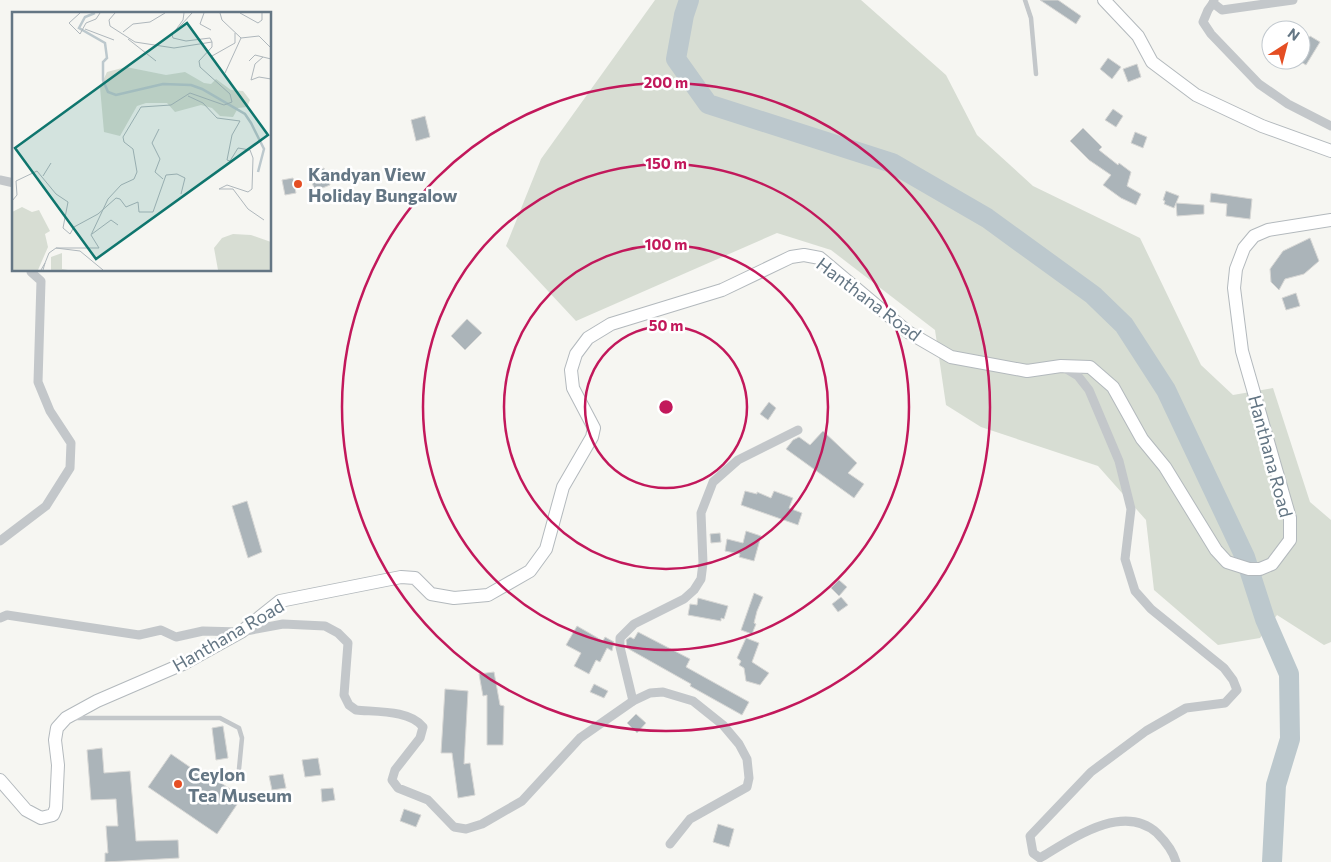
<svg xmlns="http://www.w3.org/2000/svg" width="1331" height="862" font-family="Commissioner,sans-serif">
  <rect width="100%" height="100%" fill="#f6f6f2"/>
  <path fill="#d7ddd3" d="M655 0H861L946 75 977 135 1033 186 1140 238 1201 365 1233 395 1273 388 1310 502 1331 520V642L1324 645 1277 615 1260 638 1218 645 1154 590 1146 520 1098 466 981 427 946 405 935 330 831 250 777 233 576 321 506 246 541 159Z"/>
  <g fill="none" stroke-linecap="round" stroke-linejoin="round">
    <path stroke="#bcc8cd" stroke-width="20" d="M689 0 684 15 676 59 708 104 892 163 987 218 1093 295 1124 325 1166 390 1245 557 1265 619 1289 674 1290 739 1276 785 1272 862"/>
  </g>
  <g fill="#abb4b9" stroke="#d7d7d5">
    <path d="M1040 0H1058L1081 16 1076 24Z"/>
    <path d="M1310 36 1320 42 1306 65 1301 62V38L1306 41Z"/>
    <path d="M1108 58 1121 67 1112 79 1100 69Z"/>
    <path d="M1137 64 1141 77 1128 82 1123 69Z"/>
    <path d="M1113 109 1123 116 1116 127 1105 120Z"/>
    <path d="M425 116 430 137 416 141 411 120Z"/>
    <path d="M1083 128 1102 147 1099 150 1118 165 1119 163 1131 172 1127 186 1141 194 1136 205 1121 198 1103 185 1111 175 1089 160 1070 141Z"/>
    <path d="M1135 132 1147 137 1143 148 1131 143Z"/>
    <path d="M324 168 330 185 315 191 309 174Z"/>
    <path d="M293 178 296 193 285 195 282 180Z"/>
    <path d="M1166 191 1179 196 1174 208 1164 204 1165 201 1163 200Z"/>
    <path d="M1211 193 1252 199 1250 219 1226 216 1227 204 1210 202Z"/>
    <path d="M1176 203 1204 205V214L1177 216Z"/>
    <path d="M1310 238 1319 261 1304 274 1285 279 1279 290 1271 282 1270 269 1283 251Z"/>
    <path d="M1296 293 1300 306 1286 310 1282 298Z"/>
    <path d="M467 319 482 333 465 350 451 336Z"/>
    <path d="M769 402 776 408 768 420 760 414Z"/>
    <path d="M823 431 857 463 848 473 864 484 854 498 786 449 793 440 799 437 810 445Z"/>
    <path d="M745 491 757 494V492L771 498 774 491 793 498 789 508 802 513 798 525 741 505Z"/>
    <path d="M247 501 262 552 248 558 232 506Z"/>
    <path d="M746 531 761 536 754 561 739 557 740 554 725 551 727 539 743 543Z"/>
    <path d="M720 533 721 542 711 543 710 534Z"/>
    <path d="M839 580 847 587 839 596 831 588Z"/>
    <path d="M754 593 763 597 757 611 754 623 756 624 752 634 741 630Z"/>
    <path d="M841 597 848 605 838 612 832 604Z"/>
    <path d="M698 598 728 606 724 619 721 618V621L688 615 690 604 697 605Z"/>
    <path d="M577 626 603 641 605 637 614 642 612 651 607 648 600 662 596 660 589 674 574 666 581 653 566 645Z"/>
    <path d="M638 632 690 659 686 667 749 702 742 715 690 686 691 684 627 648 626 640 630 637 634 639Z"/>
    <path d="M746 638 759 643 752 662 769 673 760 685 746 681 744 668 739 665 741 661 737 658Z"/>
    <path d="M494 672 500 705 504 706 503 745H487V695L483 696 479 674Z"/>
    <path d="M594 684 608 691 604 698 590 692Z"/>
    <path d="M445 689 468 691 464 764 470 763 475 795 458 798 452 753H441Z"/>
    <path d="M636 714 646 723 637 733 627 723Z"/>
    <path d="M223 726 228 758 216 760 212 728Z"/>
    <path d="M102 748 104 773 130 771 136 841 178 840 179 858 105 862V853H108L106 826H118L116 799 91 800 87 750Z"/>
    <path d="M171 754 213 783 215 779 230 789 225 795 238 803 217 834 148 787Z"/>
    <path d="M318 758 321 775 305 777 302 760Z"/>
    <path d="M283 774 286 788 272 790 269 776Z"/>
    <path d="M333 788 335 800 322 802 321 789Z"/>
    <path d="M404 809 421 815 416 827 400 821Z"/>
    <path d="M718 824 734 829 729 847 713 842Z"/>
  </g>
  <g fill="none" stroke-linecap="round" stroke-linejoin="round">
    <defs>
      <g id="secondary">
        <path d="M1104 0 1138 36 1152 62 1196 95 1262 126 1331 151"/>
        <path d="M0 780 26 810 41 818 53 815 56 808 58 765 55 740 57 728 66 718 97 701 185 663 241 632 280 601 401 577 415 578 431 594 454 598 488 595 530 571 546 549 563 487 592 437 594 428 573 388 571 370 576 354 588 338 611 324 722 290 791 257 804 255 820 258 908 332 951 357 1027 371 1061 366 1090 367 1113 387 1142 439 1165 467 1216 550 1227 562 1249 569H1260L1272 564 1290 540V518L1242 351 1234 288 1236 269 1244 248 1254 236 1268 230 1331 220"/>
      </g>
    </defs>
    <use href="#secondary" stroke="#b3b9bd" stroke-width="14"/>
    <g stroke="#c3c7ca" stroke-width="4.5">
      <path d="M1025 0 1031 18 1036 74"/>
      <path d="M73 718H220L239 728 242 738 239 769"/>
    </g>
    <g stroke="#c3c7ca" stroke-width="9">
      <path d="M1214 0 1213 3 1222 10 1293 0"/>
      <path d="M1213 3 1208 10 1203 22 1211 34 1259 84 1288 104 1331 126"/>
      <path d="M0 180 14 183"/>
      <path d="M1063 367 1078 376 1089 390 1119 461 1131 509 1125 559 1135 591 1151 609 1224 668 1233 680 1237 690 1225 703 1186 708 1146 731 1091 772 1030 836 1033 853 1040 858C1072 839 1123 802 1157 833 1165 841 1173 851 1176 862"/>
      <path d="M0 541 46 506 70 468 71 443 50 411 38 382 41 281 31 272V270"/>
      <path d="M0 618 7 615 139 635 161 630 176 637 203 631 241 632 283 624 325 626 338 633 348 643 344 695 349 705 356 710C376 712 410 710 423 727L420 738 395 770 392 780 398 788 428 800 454 827 466 829 482 824 522 801 580 738 633 701 650 693 663 692 693 701 723 725 739 744 747 759 749 778 747 787 690 819 670 844"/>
      <path d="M633 701 620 647V638L634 624 684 599 694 590 701 579 703 563 701 513 713 482 738 460 798 430"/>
    </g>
    <use href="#secondary" stroke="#fff" stroke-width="12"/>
  </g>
  <g fill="none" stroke="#c2185b" stroke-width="2.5">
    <circle cx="666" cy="407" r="81"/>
    <circle cx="666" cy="407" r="162"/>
    <circle cx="666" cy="407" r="243"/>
    <circle cx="666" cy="407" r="324"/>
  </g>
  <g fill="#e54e23" stroke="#fff" stroke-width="2">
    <circle cx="298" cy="184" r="5"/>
    <circle cx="178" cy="784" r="5"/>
  </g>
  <g text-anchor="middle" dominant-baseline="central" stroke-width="5" stroke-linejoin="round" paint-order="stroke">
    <g font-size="18" font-weight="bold" fill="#647684" stroke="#fff" text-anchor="start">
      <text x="308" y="174">Kandyan View<tspan x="308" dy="21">Holiday Bungalow</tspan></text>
      <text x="188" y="774">Ceylon<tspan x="188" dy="21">Tea Museum</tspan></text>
    </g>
    <g font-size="18" fill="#647684" stroke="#fff">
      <text transform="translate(869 299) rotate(37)">Hanthana Road</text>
      <text transform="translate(1271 456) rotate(75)">Hanthana Road</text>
      <text transform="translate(228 635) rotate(-30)">Hanthana Road</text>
    </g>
  </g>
  <g transform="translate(12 12)">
    <rect width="259" height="259" fill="#f6f6f2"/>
    <path d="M114 55 154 63 173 60 192 71 199 72 204 67 219 78 231 79 238 88 235 95 226 96 221 105 208 104 200 96 189 93 163 100 155 91H134L125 94 108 124 92 120 88 75 95 60ZM10 195 20 200 27 198 38 219 33 222 36 235 26 258H0V200ZM221 222 239 223 259 230V258H206L202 236 210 226ZM50 241V257L56 258H39V245Z" fill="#d7ddd3"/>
    <path fill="none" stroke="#bcc8cd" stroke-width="2.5" d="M83 1 73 5 67 16 93 31 95 46 91 50V68L96 80 104 83 151 72 179 73 190 77 233 102 239 111 252 137 246 160"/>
    <path fill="none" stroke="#afb7bc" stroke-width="1" d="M68 1 57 11 68 22 74 11 84 7 88 1M172 1 171 8 160 23 180 1M192 1 188 12 199 18M208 1 210 8 229 26 247 24 259 36M228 1 246 11 250 8V1M73 17 102 28M111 20 121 12 138 10 153 1M160 23 161 26 174 29 198 26 200 30M116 27 144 49M200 44 223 31V21M251 45 243 52 239 68 247 65 259 67M237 49 243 43 259 47M213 61 229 26M176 84 191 91 205 106 228 109 220 123 215 148 218 149 226 136 238 138 241 146 240 177 236 180 215 173 207 177H221L236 197 252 208M147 117 140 131 148 147 143 160 151 167M31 164 39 151M0 189 5 183 4 169 25 159 44 182 56 190 51 216 58 222 62 215 86 202 104 186 108 187 114 195 126 190 127 200H141L154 163 165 162 173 166 169 182M80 222 99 208 106 213M33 251 37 241 44 236M29 258 33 251 31 258M91 258 68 239 44 236H87L79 223 96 187 109 173 122 167 125 160 121 137 112 130 111 125 129 95 159 93 178 81 212 93 220 90 218 82 188 55 187 49 200 35V30L162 36 123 30 98 14 97 8 103 1"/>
    <path fill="#0f766e" fill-opacity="0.15" stroke="#0f766e" stroke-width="2.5" d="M175 11 256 123 84 247 3 136Z"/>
    <rect width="259" height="259" fill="none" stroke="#647684" stroke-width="2.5"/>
  </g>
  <circle cx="666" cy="407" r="8" fill="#c2185b" stroke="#fff" stroke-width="2.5"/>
  <g font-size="15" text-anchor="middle" font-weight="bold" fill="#c2185b" stroke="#fff" stroke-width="5" stroke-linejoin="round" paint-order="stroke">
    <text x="666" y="88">200 m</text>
    <text x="666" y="169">150 m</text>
    <text x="666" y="250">100 m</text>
    <text x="666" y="331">50 m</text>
  </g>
  <g transform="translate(1286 45) rotate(36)"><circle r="24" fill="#ffffff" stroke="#c1c8ce"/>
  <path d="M0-4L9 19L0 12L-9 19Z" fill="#e54e23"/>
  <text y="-8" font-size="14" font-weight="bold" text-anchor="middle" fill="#647684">N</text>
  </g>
</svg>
